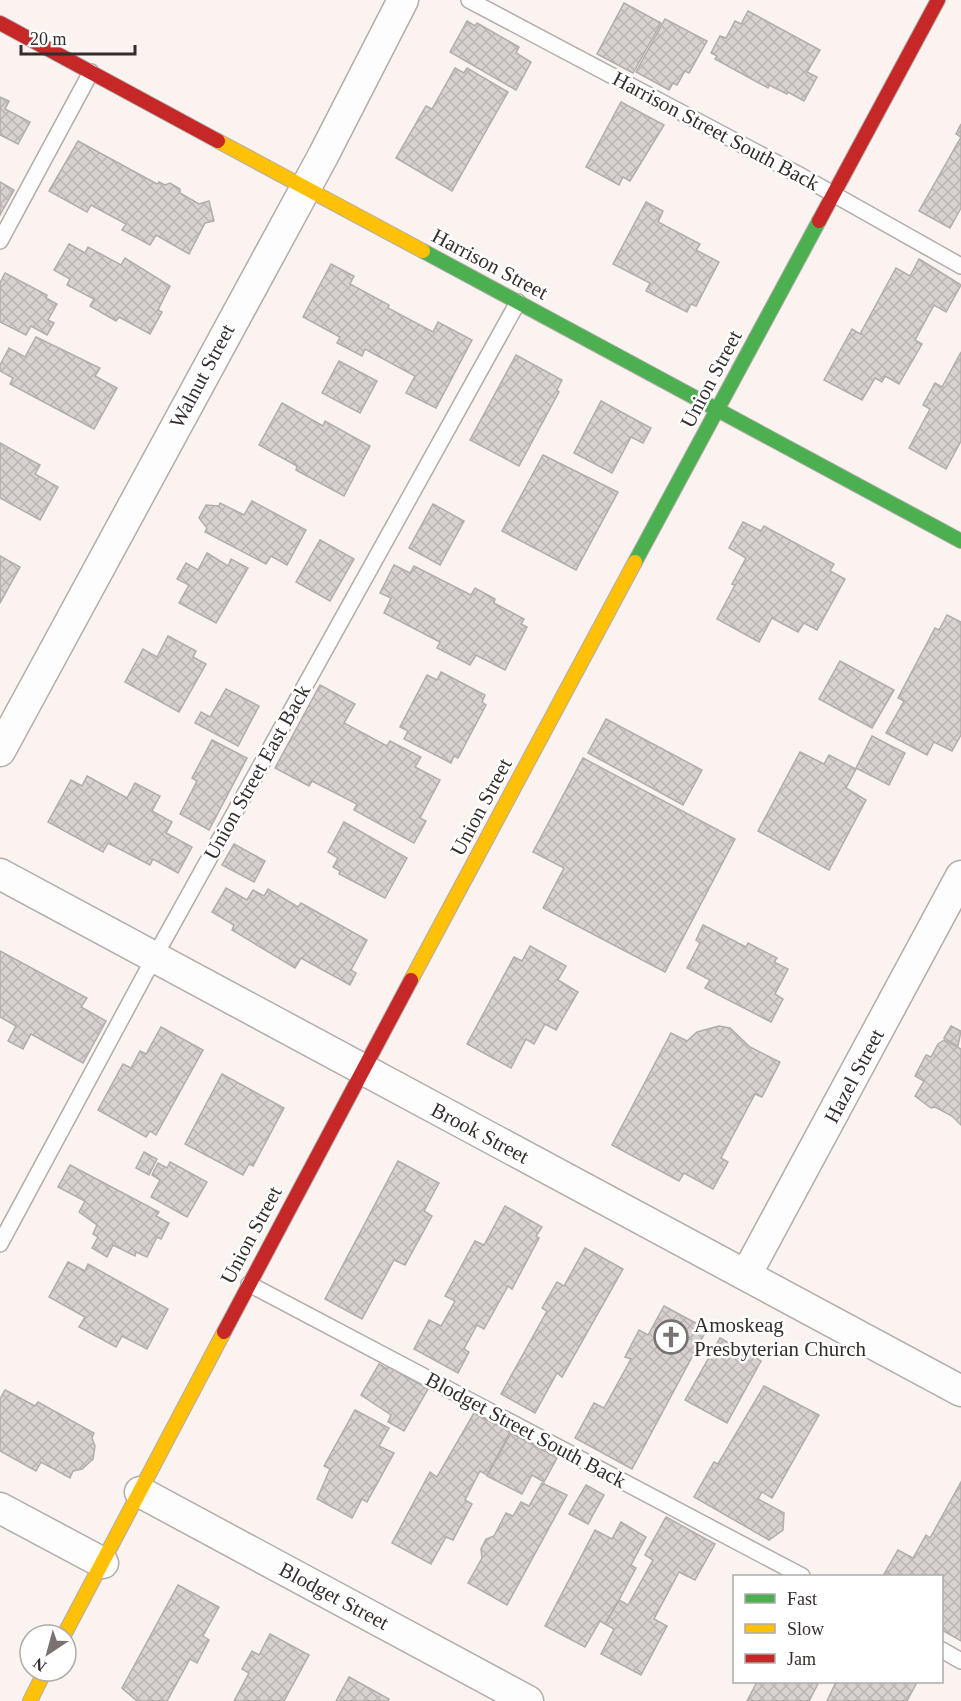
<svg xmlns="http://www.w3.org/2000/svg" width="961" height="1701" font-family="Georgia,serif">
  <defs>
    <pattern id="building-cross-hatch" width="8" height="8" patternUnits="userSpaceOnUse" patternTransform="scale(1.5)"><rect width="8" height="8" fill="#d8d1cf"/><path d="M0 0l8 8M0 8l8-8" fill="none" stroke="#bab4b2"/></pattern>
  </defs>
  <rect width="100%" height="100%" fill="#faf3f0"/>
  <g fill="url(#building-cross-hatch)" stroke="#b3adaa" stroke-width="1.5">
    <path d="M624 3 661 23 633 73 597 54Z"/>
    <path d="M748 11 820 50 807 72 817 77 804 101 788 92 787 94 769 85 768 88 715 59 717 56 711 53 720 36 726 38 735 21 741 24Z"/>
    <path d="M665 19 707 41 689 73 685 71 677 85 673 83 669 90 636 72Z"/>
    <path d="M467 21 475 26 477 23 519 47 516 53 531 62 516 90 450 52Z"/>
    <path d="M455 68 464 73 467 68 508 92 452 191 396 158 426 106 432 109Z"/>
    <path d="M0 97 9 101 5 109 30 122 18 144 0 135Z"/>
    <path d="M621 102 664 125 630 181 623 177 619 185 586 167Z"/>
    <path d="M961 124V208L950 228 919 211 961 137 956 134Z"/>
    <path d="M78 141 157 184 159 182 165 185 170 183 180 189V193L199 204 209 201 214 221 205 223 189 254 156 235 150 245 122 230 126 224 91 205 87 212 49 191Z"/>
    <path d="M0 182 14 190 0 215Z"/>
    <path d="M646 202 663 211 658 222 700 244 696 250 719 262 696 306 691 304 687 312 646 291 650 283 613 264Z"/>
    <path d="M69 244 85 253 88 247 121 265 125 258 170 286 158 310 162 312 150 334 119 317 116 321 90 306 94 299 67 285 70 279 54 270Z"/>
    <path d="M919 259 961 285 946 312 934 305 915 340 922 344 899 384 885 376 882 382 875 378 862 400 824 380 852 329 860 334 896 268 910 276Z"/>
    <path d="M331 264 354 276 350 284 389 305 388 308 433 332 438 322 472 340 436 408 406 393 415 376 365 349 362 356 337 343 340 337 303 317Z"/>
    <path d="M5 273 47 295 46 298 57 304 48 320 54 323 47 335 31 326 26 335 0 322V283Z"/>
    <path d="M36 337 100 368 95 376 117 388 94 429 10 384 13 378 0 371V365L9 348 25 357Z"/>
    <path d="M961 352V441L946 469 909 448 930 409 923 405 935 383 942 387Z"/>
    <path d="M516 355 562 380 557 390 559 392 519 466 470 440Z"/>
    <path d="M339 361 377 381 360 413 322 393Z"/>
    <path d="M601 401 651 428 643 443 631 437 612 473 574 453Z"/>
    <path d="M282 403 323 426 325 421 370 446 344 496 296 470 297 466 259 445Z"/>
    <path d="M0 443 40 465 35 474 58 487 40 520 0 498Z"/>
    <path d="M543 455 618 492 576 570 502 531Z"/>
    <path d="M252 501 306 530 287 565 271 556 266 564 205 532 207 528 199 518 206 505 219 506 220 503 244 515Z"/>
    <path d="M433 504 464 521 440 565 409 548Z"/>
    <path d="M743 522 761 531 764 526 834 564 830 571 845 579 817 630 804 623 798 632 772 618 759 642 717 619 735 585 732 584 746 558 729 548Z"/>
    <path d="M320 540 354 559 330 601 296 582Z"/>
    <path d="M207 553 228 566 231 559 248 568 216 623 179 603 189 585 177 579 186 563 198 570Z"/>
    <path d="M0 556 20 567 0 603Z"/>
    <path d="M394 565 410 573 414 566 471 595 475 588 495 599 494 603 524 619 521 624 527 627 505 670 476 655 470 665 437 648 440 642 384 613 391 598 380 593Z"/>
    <path d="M947 615 961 622V735L952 751 934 742 927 755 886 733 904 701 898 698 935 628 939 630Z"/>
    <path d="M168 636 196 651 193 657 206 664 179 712 125 682 143 649 157 657Z"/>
    <path d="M840 661 894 690 872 728 819 699Z"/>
    <path d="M441 672 485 695 482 702 486 705 458 758 454 756 451 763 404 739 408 731 400 727 427 675 437 680Z"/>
    <path d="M320 685 355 704 344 723 387 746 390 741 421 757 415 767 440 780 420 818 426 821 414 843 354 810 357 804 312 781 309 786 275 768Z"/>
    <path d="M226 689 259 706 238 746 195 723 201 712 210 717Z"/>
    <path d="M606 719 702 770 683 805 588 753Z"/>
    <path d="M872 736 905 753 889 785 856 768Z"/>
    <path d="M212 740 247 758 209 830 180 814 197 781 192 778Z"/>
    <path d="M800 752 824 764 829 755 856 769 846 788 866 800 829 870 758 831Z"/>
    <path d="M583 758 735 839 665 972 543 908 564 868 533 852Z"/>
    <path d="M87 776 127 798 135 783 160 796 152 811 172 822 166 833 192 847 178 873 153 859 150 865 108 843 103 852 48 822 71 780 82 786Z"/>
    <path d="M344 822 407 858 385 898 339 874 340 871 333 867 338 858 328 852Z"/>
    <path d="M234 844 265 861 254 882 222 865Z"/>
    <path d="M226 888 247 900 253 890 264 896 268 889 298 907 301 903 367 940 351 970 356 973 350 985 301 958 295 968 232 930 234 925 212 912Z"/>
    <path d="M703 925 746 947 748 943 777 958 774 962 788 969 775 994 783 999 771 1022 705 988 710 980 687 968 700 943 696 940Z"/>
    <path d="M530 946 566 966 558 980 578 992 556 1030 545 1024 534 1044 526 1039 511 1068 467 1044 514 957 522 961Z"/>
    <path d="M0 951 87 998 81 1007 106 1021 83 1063 31 1034 23 1049 8 1041 16 1026 0 1017Z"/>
    <path d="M719 1026 730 1028 750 1047 780 1062 762 1097 755 1094 721 1158 728 1162 713 1189 684 1173 679 1181 612 1145 671 1033 687 1041 697 1032Z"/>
    <path d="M951 1026 961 1031 958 1046 944 1038Z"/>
    <path d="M161 1027 203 1050 156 1135 150 1131 146 1137 98 1110 123 1064 131 1068 140 1051 146 1054Z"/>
    <path d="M944 1040 961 1049V1125L952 1116 935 1107 931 1108 915 1096 924 1081 915 1076 926 1055 931 1057 938 1044Z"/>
    <path d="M222 1074 284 1108 253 1166 249 1164 243 1175 185 1144Z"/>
    <path d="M144 1152 157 1159 149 1175 136 1168Z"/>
    <path d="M398 1161 439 1183 424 1211 432 1216 405 1265 394 1260 362 1319 325 1299Z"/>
    <path d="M170 1162 207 1182 187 1217 151 1197 160 1180 152 1175 158 1163 167 1168Z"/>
    <path d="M70 1165 159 1212 156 1216 169 1223 161 1239 157 1237 147 1257 136 1252 135 1256 113 1245 107 1257 92 1248 98 1237 93 1234 97 1225 79 1212 85 1201 58 1187Z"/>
    <path d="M505 1206 542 1227 536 1236 539 1238 512 1289 508 1286 484 1329 477 1325 464 1349 469 1352 458 1373 414 1349 429 1320 441 1326 455 1301 445 1296 475 1241 484 1245Z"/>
    <path d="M585 1248 623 1269 562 1377 557 1373 535 1413 501 1394 547 1311 542 1308 557 1282 564 1286Z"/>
    <path d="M68 1262 85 1271 88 1264 168 1309 147 1349 122 1336 116 1347 79 1327 85 1317 49 1297Z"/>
    <path d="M664 1306 707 1329 632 1469 575 1438 594 1403 604 1408 631 1359 625 1357 639 1330 648 1335Z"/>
    <path d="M720 1338 761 1361 727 1423 685 1400Z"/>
    <path d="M379 1364 387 1369 388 1366 428 1389 404 1431 388 1422 391 1415 361 1395Z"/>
    <path d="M764 1386 819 1415 772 1498 762 1492 758 1499 784 1513 783 1530 769 1540 694 1497 714 1462 718 1464Z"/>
    <path d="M5 1390 35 1406 38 1402 94 1433 92 1438 95 1446 93 1459 82 1469 73 1471 70 1478 41 1462 36 1471 0 1451V1399Z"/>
    <path d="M355 1410 389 1428 379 1446 394 1453 367 1502 362 1499 352 1518 317 1499 330 1469 324 1466Z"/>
    <path d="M474 1413 510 1432 487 1475 480 1471 465 1500 472 1504 453 1540 446 1537 431 1564 392 1543 430 1472 437 1477Z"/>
    <path d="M511 1433 557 1458 544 1482 532 1475 522 1494 487 1476Z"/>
    <path d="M961 1482V1641L942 1630V1576H883L898 1550 913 1558 926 1535 930 1538Z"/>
    <path d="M542 1483 567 1495 507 1605 468 1583 482 1558 481 1549 486 1539 494 1536 506 1513 513 1516 521 1502 529 1506Z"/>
    <path d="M586 1485 604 1495 588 1524 569 1514Z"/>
    <path d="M666 1517 715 1544 695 1580 679 1572 654 1619 667 1626 641 1675 601 1654 614 1629 605 1624 619 1600 628 1605 653 1560 645 1555Z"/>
    <path d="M621 1522 646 1537 631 1565 636 1568 619 1600 605 1624 600 1621 585 1647 545 1626 595 1530 612 1539Z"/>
    <path d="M178 1585 219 1607 203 1636 209 1640 197 1663 190 1659 167 1701H137L122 1688Z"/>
    <path d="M270 1634 309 1655 284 1701H234L249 1673 242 1669 252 1651 259 1655Z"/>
    <path d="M349 1677 389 1699 388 1701H336Z"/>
    <path d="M757 1682H813L818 1684 809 1701H747Z"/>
    <path d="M836 1682H917L907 1701H827Z"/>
  </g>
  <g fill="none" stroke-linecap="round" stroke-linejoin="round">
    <defs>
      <g id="lane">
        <path d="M469 0 803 177 961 266"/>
        <path d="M0 241 91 72"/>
        <path d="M0 1244 155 956 518 302"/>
        <path d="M249 1284 802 1576"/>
        <path d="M942 1650 961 1661"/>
      </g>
      <g id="street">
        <path d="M0 751 323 156 403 0"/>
        <path d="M0 874 961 1391"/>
        <path d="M746 1275 961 876"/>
        <path d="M140 1492 528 1701"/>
        <path d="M0 1508 103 1563"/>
      </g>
      <g id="fast">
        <path d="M423 251 961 541"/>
        <path d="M635 562 819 221"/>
      </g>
      <g id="slow">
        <path d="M218 141 423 251"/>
        <path d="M411 980 635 562"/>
        <path d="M64 1635 224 1332"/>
        <path d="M30 1701 45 1671"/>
      </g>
      <g id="jam">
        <path d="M0 23 218 141"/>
        <path d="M819 221 938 0"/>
        <path d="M224 1332 411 980"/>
      </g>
    </defs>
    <use href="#lane" stroke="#b3acaa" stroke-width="18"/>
    <use href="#street" stroke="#b3acaa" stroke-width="33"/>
    <use href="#fast" stroke="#b3acaa" stroke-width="16"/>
    <use href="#slow" stroke="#b3acaa" stroke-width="16"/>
    <use href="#jam" stroke="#b3acaa" stroke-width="16"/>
    <use href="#lane" stroke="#fefdfd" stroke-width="15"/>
    <use href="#street" stroke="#fefdfd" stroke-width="30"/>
    <use href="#fast" stroke="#4caf50" stroke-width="14"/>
    <use href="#slow" stroke="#ffc107" stroke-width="14"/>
    <use href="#jam" stroke="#c62828" stroke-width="14"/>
  </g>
  <defs>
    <symbol id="church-ring" viewBox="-11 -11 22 22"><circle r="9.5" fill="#fff" stroke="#797270" stroke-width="1.5"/><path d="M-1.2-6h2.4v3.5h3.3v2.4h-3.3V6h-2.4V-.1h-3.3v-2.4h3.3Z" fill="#797270"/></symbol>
  </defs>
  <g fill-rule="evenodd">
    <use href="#church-ring" x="652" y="1318" width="38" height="38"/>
  </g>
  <g text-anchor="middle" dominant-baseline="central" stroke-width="5" stroke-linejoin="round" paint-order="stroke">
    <g font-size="21" fill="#342d2b" stroke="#fff">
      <text transform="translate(716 131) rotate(28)">Harrison Street South Back</text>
      <text transform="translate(490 264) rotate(28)">Harrison Street</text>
      <text transform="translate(202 376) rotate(-62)">Walnut Street</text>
      <text transform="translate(711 379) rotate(-62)">Union Street</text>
      <text transform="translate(257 772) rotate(-61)">Union Street East Back</text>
      <text transform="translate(481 807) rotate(-62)">Union Street</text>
      <text transform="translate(854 1076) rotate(-62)">Hazel Street</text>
      <text transform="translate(480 1133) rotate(28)">Brook Street</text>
      <text transform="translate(251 1235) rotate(-62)">Union Street</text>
      <text transform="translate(526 1430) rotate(28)">Blodget Street South Back</text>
      <text transform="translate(334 1596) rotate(28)">Blodget Street</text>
    </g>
    <g font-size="21" fill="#342d2b" stroke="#fff" text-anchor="start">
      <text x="694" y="1325">Amoskeag<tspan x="694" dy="24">Presbyterian Church</tspan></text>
    </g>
  </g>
  <rect x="733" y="1575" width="210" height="108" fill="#ffffff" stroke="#aeabaa" stroke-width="1.5"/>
  <rect x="745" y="1594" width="30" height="9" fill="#4caf50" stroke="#aeabaa" stroke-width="1.5"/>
  <text x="787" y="1605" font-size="18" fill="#342d2b">Fast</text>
  <rect x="745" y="1624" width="30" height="9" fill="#ffc107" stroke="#aeabaa" stroke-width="1.5"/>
  <text x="787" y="1635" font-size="18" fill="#342d2b">Slow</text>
  <rect x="745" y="1654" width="30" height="9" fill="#c62828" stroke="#aeabaa" stroke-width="1.5"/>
  <text x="787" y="1665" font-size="18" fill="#342d2b">Jam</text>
  <g transform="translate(48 1653) rotate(216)"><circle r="28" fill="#ffffff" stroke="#aeabaa" stroke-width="1.5"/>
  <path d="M0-4.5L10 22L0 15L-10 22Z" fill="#797270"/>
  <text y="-9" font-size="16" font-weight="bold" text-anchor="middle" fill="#342d2b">N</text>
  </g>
  <path d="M21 45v9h114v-9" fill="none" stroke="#342d2b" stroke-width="3"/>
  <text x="30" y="45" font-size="18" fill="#342d2b" stroke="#ffffff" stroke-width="4.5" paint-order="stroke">20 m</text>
</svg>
